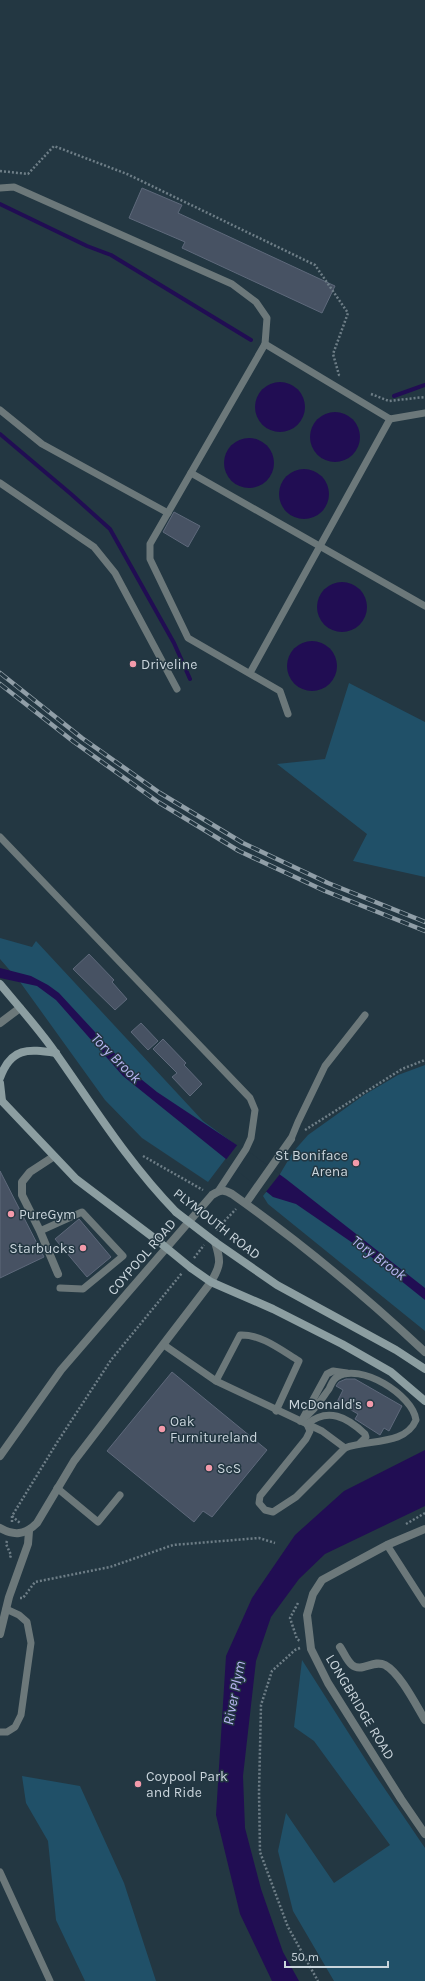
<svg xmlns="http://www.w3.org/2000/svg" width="425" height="1981" font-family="Karla,sans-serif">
  <rect width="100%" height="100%" fill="#233742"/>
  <g fill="#205068">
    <path d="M349 683 425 722V877L353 861 367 834 277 764 325 759Z"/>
    <path d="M0 938 32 947 36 941 203 1121 236 1145 208 1182 142 1138 105 1100 20 982 0 959Z"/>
    <path d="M425 1065V1331L268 1204 263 1196 280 1174 293 1152 308 1135 364 1095 398 1075Z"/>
    <path d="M302 1660 376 1776 425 1848V1981H334L293 1911 278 1851 286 1813 334 1883 390 1845 314 1741 294 1727Z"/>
    <path d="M22 1776 80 1786 124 1883 156 1981H85L56 1920 48 1841 26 1803Z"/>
  </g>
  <g fill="#210d53">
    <circle cx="280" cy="407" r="25"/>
    <circle cx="335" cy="437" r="25"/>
    <circle cx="249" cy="463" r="25"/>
    <circle cx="304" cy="494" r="25"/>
    <circle cx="342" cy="607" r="25"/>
    <circle cx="312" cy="666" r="25"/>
    <path d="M0 968 31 976 48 985 59 993 131 1071 157 1092 264 1163 286 1179 425 1288V1300L360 1248 296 1204 273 1197 123 1076 56 1000 37 986 0 978Z"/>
    <path d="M425 1450V1506L325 1554 299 1579 271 1617 256 1661 243 1776 245 1828 261 1889 283 1952 299 1981H272L240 1914 216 1815 226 1656 252 1598 295 1535 344 1491Z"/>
  </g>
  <path fill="#233742" d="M238 1144 280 1174 265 1193 225 1161Z"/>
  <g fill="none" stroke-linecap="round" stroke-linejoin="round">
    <g stroke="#210d53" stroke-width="4">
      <path d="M0 204 87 246 111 255 251 340"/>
      <path d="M394 396 425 385"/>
      <path d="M0 434 71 494 110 529 174 643 190 679"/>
    </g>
  </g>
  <g fill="#475263" stroke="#5e697b">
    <path d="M142 188 182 205 178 213 335 286 322 313 182 248 185 242 129 218Z"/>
    <path d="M174 512 200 526 188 547 163 532Z"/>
    <path d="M89 954 114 980 112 982 127 999 115 1010 73 969Z"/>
    <path d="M141 1023 158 1041 148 1050 131 1032Z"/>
    <path d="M163 1039 186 1063 184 1065 202 1084 190 1096 172 1077 177 1073 153 1049Z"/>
    <path d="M0 1171 44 1257 0 1278Z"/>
    <path d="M79 1219 111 1257 87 1277 55 1239Z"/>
    <path d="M172 1372 267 1450 212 1517 203 1511 194 1522 107 1451Z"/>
    <path d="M346 1379H355L402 1406 389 1431 384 1428 380 1435 355 1419 358 1414 337 1402 343 1390 336 1386 339 1382Z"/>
  </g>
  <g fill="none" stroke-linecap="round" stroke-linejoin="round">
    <g stroke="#6e7e87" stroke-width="2.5" stroke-dasharray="2 2" stroke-linecap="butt">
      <path d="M0 171 28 174 54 146 127 174 315 265 348 313 333 354 339 375 341 376"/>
      <path d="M371 394 389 401 425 397"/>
      <path d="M305 1130 402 1069 425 1060"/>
      <path d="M143 1156 203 1190"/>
      <path d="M216 1230 236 1209"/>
      <path d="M194 1258 204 1245"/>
      <path d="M12 1516 20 1523"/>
      <path d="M12 1522V1516L58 1441 111 1360 182 1273"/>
      <path d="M406 1524 425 1513"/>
      <path d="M7 1541 6 1544 11 1555 10 1558"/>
      <path d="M20 1598H23L35 1582 110 1567 173 1545 259 1538 275 1543"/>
      <path d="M298 1603 290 1618 297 1639 300 1641"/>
      <path d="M300 1648 295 1650 272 1671 261 1705 259 1792 260 1852 288 1927 318 1981"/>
    </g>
    <g stroke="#6c787a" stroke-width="7">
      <path d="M0 188 14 187 232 284 256 302 267 318 265 344 150 544V559L188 638 280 691 288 714"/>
      <path d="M265 344 390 419 425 413"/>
      <path d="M0 410 42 444 168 513"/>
      <path d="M191 473 425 606"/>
      <path d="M0 483 94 547 115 573 177 689"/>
      <path d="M250 673 390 419"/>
      <path d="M0 837 250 1098 255 1110 251 1138 246 1149 219 1190"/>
      <path d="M291 1139 298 1122 325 1066 365 1015"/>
      <path d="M40 1231 82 1212 123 1256 83 1289 60 1288"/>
      <path d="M164 1345 216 1381 322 1431 345 1448"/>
      <path d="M216 1381 240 1335C261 1334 281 1350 299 1361L276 1411"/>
      <path d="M303 1418 327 1374 333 1371 347 1373"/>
      <path d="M300 1421C313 1413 320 1401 329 1389 331 1385 333 1379 337 1377 360 1362 413 1395 416 1420 405 1446 368 1439 345 1448L296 1497 273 1512 265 1510 259 1503 260 1496 306 1439 310 1431 307 1424"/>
      <path d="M307 1424C328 1407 347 1417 365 1434L366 1437 360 1443"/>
      <path d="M57 1488 98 1522 120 1495"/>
      <path d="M387 1545 425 1604"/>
      <path d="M0 1732H7L15 1727 21 1715 31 1643 27 1622 19 1615 6 1609"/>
      <path d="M0 1872 50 1981"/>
    </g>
    <g stroke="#6c787a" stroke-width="8">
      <path d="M0 1023 20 1008"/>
      <path d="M53 1157 30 1172 22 1182V1195L40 1231 58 1274"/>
      <path d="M246 1203 291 1139"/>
      <path d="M0 1456 61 1370 212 1195C220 1190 224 1189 232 1194 300 1242 364 1295 425 1352"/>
      <path d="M0 1528C14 1536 25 1535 37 1523L74 1461 211 1282C221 1265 221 1261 215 1242"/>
      <path d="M425 1529 387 1545 322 1580 313 1594 307 1615 311 1649 328 1683 401 1799 425 1834"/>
      <path d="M0 1634 9 1597 28 1544 29 1531"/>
      <path d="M340 1647C344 1653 347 1661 352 1665 362 1673 373 1659 385 1665 400 1673 416 1705 425 1720"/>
    </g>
    <g stroke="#8c9ea1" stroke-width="8">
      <path d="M0 984C19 1007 40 1030 57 1055 95 1109 130 1165 176 1212"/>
      <path d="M0 1078C11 1047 28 1049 56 1053"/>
      <path d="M0 1083 2 1101"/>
      <path d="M0 1099 76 1179 158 1241"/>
      <path d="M215 1242 277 1285 396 1350 425 1369"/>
      <path d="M191 1268 211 1282 273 1309 342 1344 391 1372 425 1401"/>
    </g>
    <defs>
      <g id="rail">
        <path d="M0 673 82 738 160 793 243 843 328 883 425 922"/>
        <path d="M0 684 74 742 158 802 239 851 325 891 425 931"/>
      </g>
    </defs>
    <use href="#rail" stroke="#909ea7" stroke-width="4.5"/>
    <use href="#rail" stroke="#233742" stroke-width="3" stroke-dasharray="9" stroke-linecap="butt"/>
    <g stroke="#8c9ea1" stroke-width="8">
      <path d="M176 1212 215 1242"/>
      <path d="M158 1241 191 1268"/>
    </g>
  </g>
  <g fill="#f39aaa" stroke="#233742" stroke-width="1.5">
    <circle cx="133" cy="664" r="4"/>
    <circle cx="356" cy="1163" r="4"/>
    <circle cx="11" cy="1214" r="4"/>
    <circle cx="83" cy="1248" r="4"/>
    <circle cx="370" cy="1404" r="4"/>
    <circle cx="162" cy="1429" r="4"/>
    <circle cx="209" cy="1468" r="4"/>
    <circle cx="138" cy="1784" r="4"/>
  </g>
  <g text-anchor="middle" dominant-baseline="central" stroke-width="3" stroke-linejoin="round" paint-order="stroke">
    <g font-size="14" fill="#cad5dc" stroke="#233742" text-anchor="start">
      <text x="141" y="664">Driveline</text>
      <text x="348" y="1155" text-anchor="end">St Boniface<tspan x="348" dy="16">Arena</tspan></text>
      <text x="19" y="1214">PureGym</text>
      <text x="75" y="1248" text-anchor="end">Starbucks</text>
      <text x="362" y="1404" text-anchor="end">McDonald's</text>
      <text x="170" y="1421">Oak<tspan x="170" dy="16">Furnitureland</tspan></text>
      <text x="217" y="1468">ScS</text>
      <text x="146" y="1776">Coypool Park<tspan x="146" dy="16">and Ride</tspan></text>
    </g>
    <g font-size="14" fill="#cad5dc" stroke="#233742">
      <text transform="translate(217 1224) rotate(38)">PLYMOUTH ROAD</text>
      <text transform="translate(142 1257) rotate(-49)">COYPOOL ROAD</text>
      <text transform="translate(360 1707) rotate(59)">LONGBRIDGE ROAD</text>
    </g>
    <g font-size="15" font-style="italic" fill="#bab6f5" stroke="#233742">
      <text transform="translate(116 1058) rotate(45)">Tory Brook</text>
      <text transform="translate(379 1258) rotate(37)">Tory Brook</text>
      <text transform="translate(234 1693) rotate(-79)">River Plym</text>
    </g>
  </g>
  <path d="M285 1961v6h103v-6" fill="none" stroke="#cad5dc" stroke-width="2"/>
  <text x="291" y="1961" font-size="12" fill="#cad5dc" stroke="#233742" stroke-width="3" paint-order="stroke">50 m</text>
</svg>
